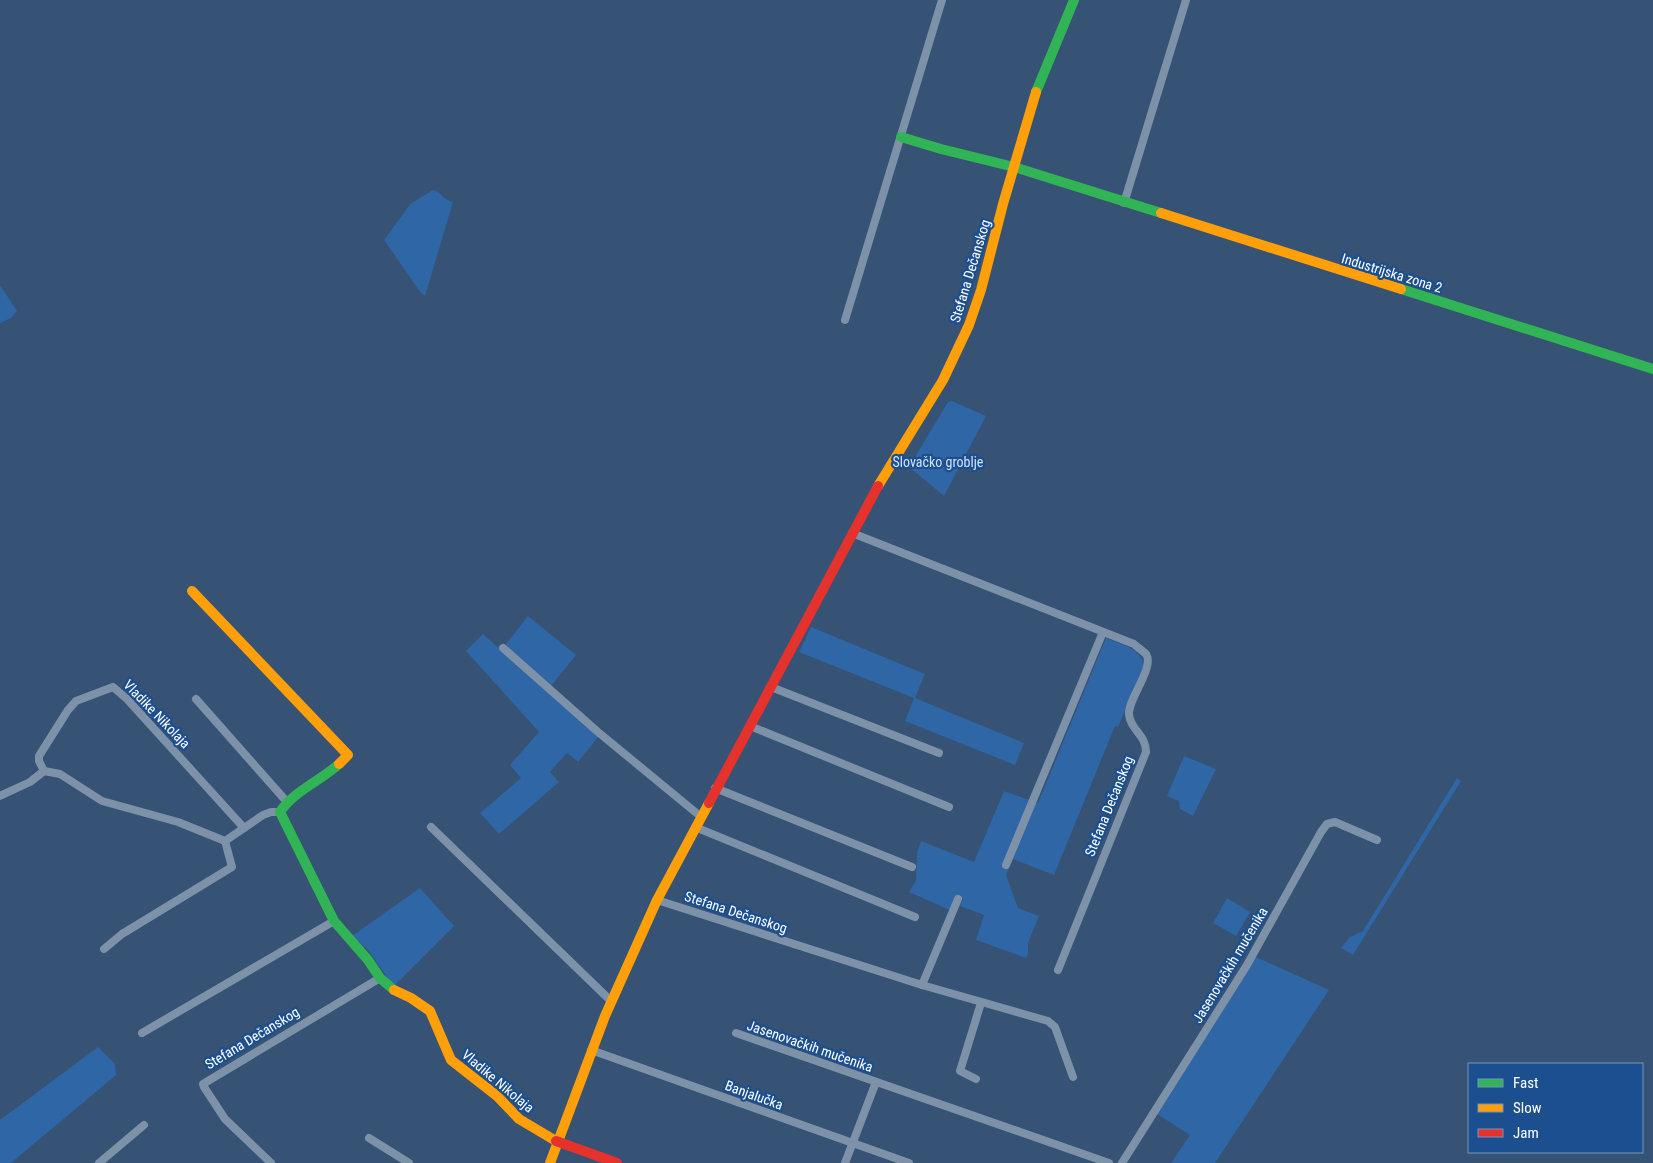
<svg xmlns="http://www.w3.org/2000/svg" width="1653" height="1163" font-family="'Roboto Condensed',sans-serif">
  <rect width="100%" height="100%" fill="#365274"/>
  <g fill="#2f66a5">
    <path d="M433 190C443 193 443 200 453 202L425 296 418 289 384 240 411 203Z"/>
    <path d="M0 285 17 311 11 318 0 323Z"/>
    <path d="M952 401 986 416 944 496 909 467 948 402Z"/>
    <path d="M528 616 576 655 551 686 505 645Z"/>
    <path d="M811 627 925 674 915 698 1024 743 1015 765 905 721 914 698 799 652Z"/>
    <path d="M483 634 562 705 599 736 578 762 567 753 550 772 559 782 499 834 480 813 521 778 510 765 539 732 466 651Z"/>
    <path d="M1106 638C1120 644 1142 648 1144 666L1118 727 1115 726 1054 875 1013 859 1006 875 1018 908 1039 916 1028 943V954L1026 958 976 940 984 915 960 906 963 899 957 896 950 910 909 892 916 881 917 853 921 841 974 862 1004 791 1038 803Z"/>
    <path d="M1184 756 1216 769 1193 816 1180 809 1179 801 1167 796Z"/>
    <path d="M1457 778 1461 781 1353 955 1341 948 1350 937 1363 931Z"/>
    <path d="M420 888 454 926 395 985 391 983 368 950 352 936Z"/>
    <path d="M1227 898 1250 912 1236 936 1213 923Z"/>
    <path d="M1256 957 1329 990 1215 1163H1171L1190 1135 1157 1114Z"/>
    <path d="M98 1047 115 1064 116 1075 11 1163H0V1120Z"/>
  </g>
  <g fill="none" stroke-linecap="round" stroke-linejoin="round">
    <g stroke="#7d92a8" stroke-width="8">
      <path d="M1124 203 1186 0"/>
      <path d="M845 320 942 0"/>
      <path d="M852 533 1134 644C1137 647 1143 651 1146 654 1155 667 1128 699 1129 714 1130 730 1146 734 1146 752L1058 970"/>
      <path d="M503 648 598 732 700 816"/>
      <path d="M771 687 939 753"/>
      <path d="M196 699 287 802"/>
      <path d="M750 726 949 807"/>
      <path d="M44 771 39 761V756L68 710 76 701 113 687 127 699 244 828"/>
      <path d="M715 788 912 867"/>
      <path d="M0 796 30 782 44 771 60 774 102 801 178 822 225 841 232 867 122 934 104 949"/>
      <path d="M431 827 611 1001"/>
      <path d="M695 827 915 917"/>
      <path d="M225 841 263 815 271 812H280"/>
      <path d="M1006 865 1103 632"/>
      <path d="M657 900 922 985 1048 1021 1055 1027 1073 1077"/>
      <path d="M922 985 958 899"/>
      <path d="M142 1033 334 921"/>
      <path d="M736 1033 1109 1163"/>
      <path d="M591 1050 909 1163"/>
      <path d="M976 1079 960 1071 981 1003"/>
      <path d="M369 1138 409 1163"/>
      <path d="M99 1163 144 1125"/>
      <path d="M271 1163 225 1119 204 1087 203 1084 380 978"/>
      <path d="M845 1163 876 1082"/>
      <path d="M1122 1163 1247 965 1321 832 1327 824 1335 822 1377 840"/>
    </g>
    <g stroke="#30b455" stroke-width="10">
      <path d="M1036 92 1074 0"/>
      <path d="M901 137 941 149 1014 167 1161 213"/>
      <path d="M1401 289 1653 369"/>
      <path d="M339 764C320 781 294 791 280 812L334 921 368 960 380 978 394 990"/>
    </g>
    <g stroke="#ff9f0a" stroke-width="10">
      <path d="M1161 213 1401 289"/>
      <path d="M878 486 943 380 969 325 981 290 1003 204 1036 92"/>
      <path d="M192 591 348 755 339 764"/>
      <path d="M394 990 411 998 430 1011 451 1060 497 1096 519 1119 556 1141"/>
      <path d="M550 1163 605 1016 657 900 709 803"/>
    </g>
    <g stroke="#e5322d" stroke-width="10">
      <path d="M709 803 878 486"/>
      <path d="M556 1141 617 1163"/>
    </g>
  </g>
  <g text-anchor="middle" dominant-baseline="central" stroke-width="4.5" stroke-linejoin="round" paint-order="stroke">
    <g font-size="14" fill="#fff" stroke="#1b4f8f">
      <text transform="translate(970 271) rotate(-73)">Stefana Dečanskog</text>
      <text transform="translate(1392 273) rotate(17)">Industrijska zona 2</text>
      <text transform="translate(157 714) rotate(46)">Vladike Nikolaja</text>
      <text transform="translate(1109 806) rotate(-68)">Stefana Dečanskog</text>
      <text transform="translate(736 912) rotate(18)">Stefana Dečanskog</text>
      <text transform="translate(1230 965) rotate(-59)">Jasenovačkih mučenika</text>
      <text transform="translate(252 1038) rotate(-31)">Stefana Dečanskog</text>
      <text transform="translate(810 1046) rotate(19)">Jasenovačkih mučenika</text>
      <text transform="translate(498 1081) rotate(40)">Vladike Nikolaja</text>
      <text transform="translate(754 1095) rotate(20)">Banjalučka</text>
    </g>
    <g font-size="14" fill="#cfe3fa" stroke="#1b4f8f">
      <text x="938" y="462">Slovačko groblje</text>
    </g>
  </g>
  <rect x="1468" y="1063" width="175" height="90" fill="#1b4f8f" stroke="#7695bc"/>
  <rect x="1478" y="1079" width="25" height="8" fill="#30b455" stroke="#7695bc"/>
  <text x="1513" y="1088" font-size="15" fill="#ffffff">Fast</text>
  <rect x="1478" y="1104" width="25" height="8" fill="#ff9f0a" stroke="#7695bc"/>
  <text x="1513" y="1113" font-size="15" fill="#ffffff">Slow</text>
  <rect x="1478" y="1129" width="25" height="8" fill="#e5322d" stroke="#7695bc"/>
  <text x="1513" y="1138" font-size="15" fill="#ffffff">Jam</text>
</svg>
